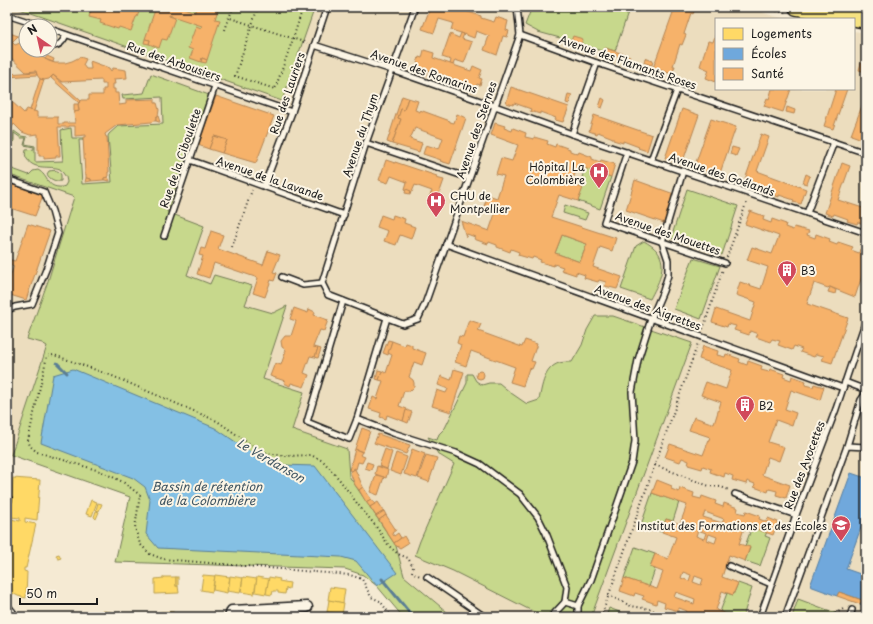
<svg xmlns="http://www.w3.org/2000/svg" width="873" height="624" font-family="'Playpen Sans',sans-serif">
  <rect width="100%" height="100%" fill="#f5ead3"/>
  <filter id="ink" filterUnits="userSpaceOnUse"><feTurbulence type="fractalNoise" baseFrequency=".025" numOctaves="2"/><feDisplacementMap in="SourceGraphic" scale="8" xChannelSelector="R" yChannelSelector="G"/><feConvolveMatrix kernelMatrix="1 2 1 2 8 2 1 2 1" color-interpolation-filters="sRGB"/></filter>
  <g filter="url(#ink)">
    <path fill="#ecddbe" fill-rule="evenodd" d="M7 7H747L773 16 789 19H716V89H854V31L866 33V617H453L404 576 349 476 347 449 47 346 7 466ZM26 26H50V50H26Z"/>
    <g fill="#c7d88c" stroke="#727a54">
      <path d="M14 7H315L282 101Z"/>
      <path d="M532 7H630L615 51 605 48 604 52 581 44 583 40 571 41 538 32 525 25Z"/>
      <path d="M151 74 209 95 167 212 204 226 187 275 210 284 214 275 252 286 245 305 273 313 287 306 263 379 304 392 292 430 347 449 349 476 396 546 404 576 453 617H403L377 586 363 575 345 569 115 562 130 497 11 455 47 346 42 343 27 339 48 281 74 197 7 174V167L29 175 33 171 38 170C49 176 46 188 62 187L65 186 67 182 66 177 60 169C49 165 35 171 27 159 25 156 25 154 26 150L34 149V147L24 145 26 138H21L14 133V142L7 140V139L13 140 14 131 21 136 27 137 25 144 35 146V162L63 161 62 152 61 130 71 128 72 138H83V140H79L82 184 112 182 108 136 109 134 118 126 163 124 162 97 123 99 122 95 144 93Z"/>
      <path d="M585 168 611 177 600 209 578 201 582 188 579 187Z"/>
      <path d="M49 171C55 170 59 170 61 175V181C56 182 49 179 47 174Z"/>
      <path d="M687 189 738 206 722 255 671 238Z"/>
      <path d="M565 205 588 213 585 220 563 213Z"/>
      <path d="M562 235 587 244 580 262 555 253Z"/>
      <path d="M644 241C649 244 654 247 657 251 669 266 657 285 650 299L621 289 636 246Z"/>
      <path d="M693 258 720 266 701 319 674 309Z"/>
      <path d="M595 316H613L692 343 591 617H544L453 571 415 555 420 541 454 464 438 454 428 437 437 440 439 434 445 428 467 383V374H472L476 381 482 385 489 383H499L511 393 527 404 539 400C542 386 544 368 559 363 563 362 568 362 572 362L582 345 587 330Z"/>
      <path d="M652 493 679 502 673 521 666 519 662 532 641 525Z"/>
      <path d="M752 527 767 532 765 536 770 538 760 566 745 561 750 548 745 546Z"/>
      <path d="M635 547 655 554 650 567 655 569 649 587 624 578Z"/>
      <path d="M738 583 752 588 743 617 738 615 737 617H735L720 612 727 593 733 595Z"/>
      <path d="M798 599 836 613 839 617H792Z"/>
      <path d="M609 608 625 614 624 617H606Z"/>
    </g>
    <path fill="#84c0e4" stroke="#5a7e94" d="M73 369 215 428 252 453 281 465 315 466 397 573 377 586 356 561 341 557 158 548 146 534 150 500 145 487 133 478 41 443 53 375Z"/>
    <g fill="#ffd966" stroke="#bba050">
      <path d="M13 478 40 480 37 520 25 518V522L36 524 26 568H24V571L27 572 26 598 18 596 10 592 7 588V536L11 519 20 521V518L11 517Z"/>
      <path d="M91 500 97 502 92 516 86 514Z"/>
      <path d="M98 503 102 504 99 511 96 510Z"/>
      <path d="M96 511 99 512 96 519 94 517Z"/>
      <path d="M59 554 61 558 58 559 56 555Z"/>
      <path d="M203 575 215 576 212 592 201 590Z"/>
      <path d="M215 575 230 577 227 593 213 590Z"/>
      <path d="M230 576 243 578 240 593 227 591 228 586H229Z"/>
      <path d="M164 577H176V586H178L179 593 155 594V579L164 578Z"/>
      <rect x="176" y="577" width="2" height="9"/>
      <path d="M243 577 257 579 254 594 241 592Z"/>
      <path d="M257 577 269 579 266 594 255 592Z"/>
      <path d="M269 577 280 579 279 581 290 583 289 589 286 588 285 594 278 593V591H273L272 595 266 594Z"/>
      <path d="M330 587 345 589 343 603 328 600Z"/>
      <path d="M329 600 344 603 342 615 327 612Z"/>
      <path d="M102 611 111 612V617H102Z"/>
      <rect x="161" y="612" width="12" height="5"/>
      <path d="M327 612 344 615V617H326Z"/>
    </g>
    <path fill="#6fa8dc" stroke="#567ea2" d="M851 473 866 478V514L846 569 866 576V606L860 604 862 600 839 592 837 596 810 586Z"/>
    <g fill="#f6b26b" stroke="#b58553" fill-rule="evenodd">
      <path d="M63 7H77L75 11Z"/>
      <path d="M92 7H141L137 17H136L131 31 119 27 118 29 100 23 101 20 89 17Z"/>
      <path d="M156 7H184V8L195 12 196 7H219L215 19 220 20 207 60 202 58 201 62 190 58 193 50 188 48 196 26 201 28 202 26 169 15V16L175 18 167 40 162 39 159 48 149 44 150 40 145 39Z"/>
      <path d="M426 7H450L458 10 459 9 481 16V18L494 22 496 17 508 21 506 30 509 31 507 37 503 36 497 55 484 50 489 36 476 31 474 38 461 33 451 30 453 23 439 19 434 33 422 29 429 11 425 10Z"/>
      <path d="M675 7H695L698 8 697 10 695 9 693 14 691 13 684 34 686 35 682 45 680 44 673 66H675L672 74 653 68Z"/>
      <path d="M7 32 18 36 12 42 15 45 20 43 21 37 26 39V50H34L40 56 49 61 55 63H65L72 61 80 57 86 59 83 65 86 69H91L90 61 109 68 111 71 113 68 126 70 127 78 114 79 115 84H113V89H115V93H118L119 105 126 104V100L155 99V103H157L159 110 158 116 156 117V121H153L152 122 117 125 105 134 106 137H107L109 172H108V177L104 178V180L91 181V179L86 178V174H85L83 137H86V135L75 136V126H69V127H58L60 156H56V158L44 159V156H39V153L38 154V134L30 135 22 132 14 124 7 135V101L9 99 24 113 27 109 37 112V117H58V124H64V123H75L74 112 79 111 78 104 82 100H89V95H103V89H106V84H102V80L62 82 53 75 49 79 44 80 40 79 37 75 36 71 26 72 7 54Z"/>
      <path d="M461 33 464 34 462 39 472 42 464 63 455 60 453 65 450 64 451 60 442 57 450 34 459 38Z"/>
      <path d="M716 33V82L706 78 709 70 700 66 708 41 713 42Z"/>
      <path d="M573 36 583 39 581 44 571 41Z"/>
      <path d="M145 39 150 40 149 44 144 43Z"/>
      <path d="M605 48 630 56 629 60 604 52Z"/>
      <path d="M424 50 434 53 433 58 471 71 473 66 482 70 479 78 482 79 480 85 477 84 474 92 465 89 467 84 428 70 427 75 416 72 419 64 417 63 419 57 422 58Z"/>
      <path d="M47 56 54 59 53 62 45 59Z"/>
      <path d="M202 58 207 60 206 63 201 62Z"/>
      <path d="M645 58 653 61 652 65 644 63Z"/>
      <path d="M861 63 866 65V77L863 76 865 72 859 70Z"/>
      <path d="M36 72 37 75 7 77V74Z"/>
      <path d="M53 75 81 101 79 103 51 78Z"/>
      <path d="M40 79 44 80 34 111 30 110Z"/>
      <path d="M511 87 569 107 563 122 555 120 556 118 540 112V114L530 111 531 109 514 103 513 105 506 103Z"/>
      <path d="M772 89H791L783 112 764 106 767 98 769 99Z"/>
      <path d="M836 89H847L833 129 824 126Z"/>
      <path d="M568 94 572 95 569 104 566 103Z"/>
      <path d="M216 96 274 116 256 163 222 153 227 140 214 136 209 149 198 145Z"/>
      <path d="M402 96 408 98 404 110 401 109 398 118 401 119 392 144 387 142Z"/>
      <path d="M408 98 418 101 415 110 420 112V110L450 121V122L454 123 457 114 466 118 450 164 440 161 441 160 423 154 426 145 439 149 443 138 415 128 410 139 422 143 419 152 392 144 401 119 398 118 401 109 404 110Z"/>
      <path d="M602 98 605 100 602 108 599 107Z"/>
      <path d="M863 103 866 104V135L865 140 851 135Z"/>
      <path d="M74 104H78L79 111 74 112Z"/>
      <path d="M787 107 795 110 794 114 786 112Z"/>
      <path d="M682 109 699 115 682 164 665 158Z"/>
      <path d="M594 115 652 135 647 151 638 148 639 147 623 141V143L613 140V138L598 132 597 134 589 131Z"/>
      <path d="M158 116 160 122H159L156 121V117Z"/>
      <path d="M711 119 736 127 719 176 694 168Z"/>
      <path d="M495 123 505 126 504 128 512 131 513 128 526 133 525 137 534 139V137L548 141 547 144 555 147 556 144 570 149V151L578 154 579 152 592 157V159L600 162 601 160 615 164 611 177 578 166 571 184 583 188 578 201 559 195 551 217 616 238 612 251 600 247 593 267 622 277 617 289 605 286 606 282 599 280 598 282 584 278 585 275 576 272V275L561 270 563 267 554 264V266L540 262 541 260 533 257 532 259 518 255 519 252 511 249 510 252 497 247V245L489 242 488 244 474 239 475 237 467 234 466 237 461 221 489 231 496 211 484 206 488 195 497 198 504 176 496 174 501 158 512 161 518 145 491 135ZM562 235 587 244 580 262 555 253Z"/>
      <path d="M761 134 769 137 757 171 806 189 801 204 793 202 794 200 779 195V197L767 193V192L751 186V187L743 185Z"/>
      <path d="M214 136 227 140 222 153 209 149Z"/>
      <path d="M732 147 739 149 736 156 730 154Z"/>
      <path d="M386 160 395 163V162L437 176 436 178 444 180 437 200 429 197 432 191 415 185 412 192 405 189 407 182 391 176 388 183 379 180Z"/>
      <path d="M842 163 850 166 838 200 866 209V225L858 222 857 224 847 221 848 219 834 214 833 216 825 213Z"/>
      <path d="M806 174 810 176 807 184 803 183Z"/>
      <path d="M108 177 110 181 104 180V178Z"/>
      <path d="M86 178 91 179V181L85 182Z"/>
      <path d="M635 180 674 194 664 223 626 210Z"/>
      <path d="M7 183 43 195 35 216 7 207Z"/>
      <path d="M406 189 411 191 410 194 405 193Z"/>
      <path d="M750 211 764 216 763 220 771 223 772 219 786 224 785 227 793 230 794 227 809 231 807 235 815 238 816 234 830 239 829 242 837 245 838 242 853 247 851 250 859 253 860 249 866 251V264L855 297 830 287H829L828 288 814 283 807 304 848 318 832 363 822 360 824 356 816 354 814 357 800 352 802 349 794 346 792 350 778 345 780 341 772 339 770 342 756 337 758 334 750 331 749 335 734 330 736 326 728 324 727 327 712 322 716 309 750 321 756 302 736 295 740 282 761 289 768 267 747 260 752 247 772 254 779 236 745 224Z"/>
      <path d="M381 215 392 219 393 215 405 219 404 223 415 227 411 239 400 235 396 245 384 241 388 231 377 227Z"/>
      <path d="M28 224 50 231 26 300 7 294V285L14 266 7 264V259L15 261Z"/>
      <path d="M211 231 223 235 218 249 263 265 268 251 280 255 273 272 277 273 274 281 271 280 265 297 253 293 258 278 214 263 209 278 197 274 203 256 199 255 201 248 205 249Z"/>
      <path d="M830 287 836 290 835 294 828 292Z"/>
      <path d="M294 308 308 313 309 309 315 312 314 315 328 320 324 331 320 330 313 347 318 348 315 357 310 356 304 373 309 375 304 387 291 383 290 386 284 383 285 381 270 376 275 363 281 365 286 350 282 347 281 341 285 336H291L296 321 290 319Z"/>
      <path d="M469 320 481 324 478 331 522 347 525 340 537 344 531 361 535 362 532 369 529 368 523 386 510 382 515 367 471 351 466 366 455 362 461 345 457 343 459 336 463 337Z"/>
      <path d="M388 340 392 341 388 355 383 353Z"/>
      <path d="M392 341 405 346 406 343 412 345V348L426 353 422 365 414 362 409 377 413 380 414 383V387L410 391H404L399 406 407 409 403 421 387 415 386 419 380 417 381 413 369 409 373 397 377 399 383 381 379 380 382 371 386 373 392 355 388 353Z"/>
      <path d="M703 346 718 351 717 355 725 357 726 354 740 359 739 362 747 365 748 361 762 366 761 370 769 372 770 369 784 374 783 377 791 380 792 376 806 381 805 385 813 387 814 384 824 387 820 400 791 390 785 409 796 413 792 426 776 420 768 442 784 447 779 461 768 457 762 475 790 485 786 498 776 495 777 491 769 489 768 492 754 487 755 484 747 481 746 484 732 480 733 476 725 473 724 477 710 472 711 469 703 466 702 469 688 465 689 461 682 458 680 462 665 457 670 444 703 455 710 437 689 430 694 417 714 424 721 402 701 395 706 382 726 389 732 370 699 359Z"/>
      <path d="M318 348 321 349 318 358 315 357Z"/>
      <path d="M454 369 464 372 451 412 432 406 437 390 446 393 448 389 438 385 441 376 451 380Z"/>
      <path d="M378 370 382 371 379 380 376 379Z"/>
      <circle cx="480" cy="375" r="4"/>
      <path d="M406 410 412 412 408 423 403 421Z"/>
      <path d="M362 428 370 431 363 452 355 449Z"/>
      <path d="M378 434 410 445 406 454 374 443Z"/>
      <path d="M355 449 362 452 360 455 365 457 362 463 358 462 356 469 354 468 353 471 349 470 350 467Z"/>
      <path d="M385 449 392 452 387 469 379 466Z"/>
      <path d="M412 449 425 454 417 478 404 474Z"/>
      <path d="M396 453 407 457 401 475 390 471Z"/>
      <path d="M426 455 437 458 429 482 418 478Z"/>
      <path d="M367 462 373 464 371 470 365 468Z"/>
      <path d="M377 466 388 470 386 478 375 474Z"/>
      <path d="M355 469 363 487 359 490 355 485 350 472Z"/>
      <path d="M376 475 384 477 378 495 370 492Z"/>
      <path d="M657 480 672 486 671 489 679 492 680 488 694 493 693 497 701 499 702 496 716 501 715 504 723 507 724 503 738 508 737 512 745 514 746 511 760 516 759 519 767 522 768 518 778 522 773 535 745 525 739 544 750 547 745 561 729 555 722 577 738 583 733 595 722 591 716 610 735 617H705L701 616V617H695L686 614 687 611 679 608 678 611 664 607 665 603 657 600 656 604 642 599 644 596 635 593 634 596 620 591 624 578 657 589 663 572 650 567 655 554 668 559 676 537 662 532 666 519 680 524 687 505 652 493ZM705 512 724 519 722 523 703 517ZM698 530 706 533 704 539 696 536ZM709 534 717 537 715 543 707 540ZM683 572 691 575 689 581 681 578ZM695 576 703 579 701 585 693 582ZM676 592 695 599 694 604 674 597Z"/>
      <path d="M363 487 371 499 366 502 359 490Z"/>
      <path d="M371 499 375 504 370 507 366 502Z"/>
      <path d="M378 502 384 511 376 516 370 507Z"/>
      <path d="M384 511 386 515 379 520 376 516Z"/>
      <path d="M386 515 396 530 392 533 394 536 398 533 401 538 394 543 379 520Z"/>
      <path d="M404 536 408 543 400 548 395 545 394 543Z"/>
      <path d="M839 592 862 600 860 604 837 596Z"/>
    </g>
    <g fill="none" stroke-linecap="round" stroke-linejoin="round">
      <g stroke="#5a7e94" stroke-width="3">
        <path d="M57 363 67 373"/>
        <path d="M382 579 413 617"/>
      </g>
      <defs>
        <g id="lane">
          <path d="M415 7 366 143 322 283 328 295 403 324 418 319 425 304 520 35 517 7"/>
          <path d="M7 15 41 26"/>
          <path d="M50 29 292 112"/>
          <path d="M520 35 597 63 866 153"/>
          <path d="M314 45 392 70 495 106 572 134 866 233"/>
          <path d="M50 46C59 47 63 42 66 35"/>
          <path d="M572 134 597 63"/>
          <path d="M366 143 469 178"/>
          <path d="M627 152 604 222 725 263"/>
          <path d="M190 160 344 215"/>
          <path d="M651 160 677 90"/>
          <path d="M7 179 44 192 52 211 58 233 47 267 32 304 15 307 7 310"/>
          <path d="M264 186 292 112 327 7"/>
          <path d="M807 213 834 142"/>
          <path d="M164 236 215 86"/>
          <path d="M446 244 843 388"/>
          <path d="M282 277 303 285 322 283"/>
          <path d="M343 301 307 422 349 439 357 419 387 318"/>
          <path d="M845 382 866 390"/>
          <path d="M357 419 393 433 456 453 480 464 520 494 538 517 546 533 567 587 565 602 578 606 591 580 632 462 635 441 632 392 638 360 651 319 663 291 668 275V260L662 242 683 171"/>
          <path d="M847 446 861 400 866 393"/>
          <path d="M735 494 796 515"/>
          <path d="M7 506 9 499"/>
          <path d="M729 566 771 584"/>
          <path d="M427 577 485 617"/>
          <path d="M7 605 13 612 8 617"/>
          <path d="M551 617 565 602"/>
          <path d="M578 617V606"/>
          <path d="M760 617 796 515 836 409 866 320"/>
          <path d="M785 617 847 446 866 447"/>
          <path d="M850 617 852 610"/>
        </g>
        <path id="street" d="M230 617 232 611 307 607"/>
        <path id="primary" d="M797 7 866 20"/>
      </defs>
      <use href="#lane" stroke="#1c1c1c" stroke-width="8"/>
      <use href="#street" stroke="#1c1c1c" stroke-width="13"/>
      <use href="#primary" stroke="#1c1c1c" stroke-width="19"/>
      <g stroke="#1c1c1c" stroke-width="2" stroke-dasharray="1 3" stroke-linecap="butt">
        <path d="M258 7 235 76 275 89 293 39 303 7"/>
        <path d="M761 7 785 13"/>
        <path d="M227 17 307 43"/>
        <path d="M225 30 233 7"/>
        <path d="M232 247 252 190"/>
        <path d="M727 257 747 201"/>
        <path d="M703 329 723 269"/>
        <path d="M655 465 709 486 721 487 729 490"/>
        <path d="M608 595 631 606 650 609 667 617"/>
        <path d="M392 617 380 601 371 597 362 579 350 575 163 559 150 554 140 544 135 528 140 495 123 482 100 471 37 452 30 446 28 440 47 356 54 355 110 375 217 421 233 432 251 445 267 453 286 456 311 455 323 461 339 479 359 506 375 525 389 546 398 554 408 558 413 567 412 572 420 576"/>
        <path d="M601 617 698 343"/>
        <path d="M833 617 836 613 845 608"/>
      </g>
      <use href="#lane" stroke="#fcf5e5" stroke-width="5"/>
      <use href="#street" stroke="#fcf5e5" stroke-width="10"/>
      <use href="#primary" stroke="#f6e281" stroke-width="16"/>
    </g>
  </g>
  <defs>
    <symbol id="hospital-pin" viewBox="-11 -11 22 30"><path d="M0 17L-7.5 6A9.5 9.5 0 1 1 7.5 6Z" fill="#d1495b" stroke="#fcf5e5"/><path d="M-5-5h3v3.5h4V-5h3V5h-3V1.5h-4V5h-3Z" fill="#fff"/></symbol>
    <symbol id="building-pin" viewBox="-11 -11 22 30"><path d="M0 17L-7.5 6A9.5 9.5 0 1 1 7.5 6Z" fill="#d1495b" stroke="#fcf5e5"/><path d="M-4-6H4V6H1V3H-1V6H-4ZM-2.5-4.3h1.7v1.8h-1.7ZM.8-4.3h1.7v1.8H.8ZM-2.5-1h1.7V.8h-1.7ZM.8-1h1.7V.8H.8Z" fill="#fff"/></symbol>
    <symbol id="university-pin" viewBox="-11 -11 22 30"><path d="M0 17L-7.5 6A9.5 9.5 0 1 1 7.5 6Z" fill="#d1495b" stroke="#fcf5e5"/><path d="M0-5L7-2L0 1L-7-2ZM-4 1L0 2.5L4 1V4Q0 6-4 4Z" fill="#fff"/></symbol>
  </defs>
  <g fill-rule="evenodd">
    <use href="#hospital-pin" x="588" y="161" width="22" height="30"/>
    <use href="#hospital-pin" x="425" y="190" width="22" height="30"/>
    <use href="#building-pin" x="776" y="259" width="22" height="30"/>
    <use href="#building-pin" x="734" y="394" width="22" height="30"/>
    <use href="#university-pin" x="830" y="514" width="22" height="30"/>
  </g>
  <g text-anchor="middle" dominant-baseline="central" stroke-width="4" stroke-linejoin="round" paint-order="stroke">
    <g font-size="11" fill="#1c1c1c" stroke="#fcf5e5">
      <text transform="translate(174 61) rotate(19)">Rue des Arbousiers</text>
      <text transform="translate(628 62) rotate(19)">Avenue des Flamants Roses</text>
      <text transform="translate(424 71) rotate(19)">Avenue des Romarins</text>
      <text transform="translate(287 93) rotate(-71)">Rue des Lauriers</text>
      <text transform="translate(476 130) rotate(-71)">Avenue des Sternes</text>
      <text transform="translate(360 135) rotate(-71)">Avenue du Thym</text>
      <text transform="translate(180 158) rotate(-71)">Rue de la Ciboulette</text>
      <text transform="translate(722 174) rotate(19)">Avenue des Goélands</text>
      <text transform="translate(270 178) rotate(19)">Avenue de la Lavande</text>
      <text transform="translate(668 233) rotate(19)">Avenue des Mouettes</text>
      <text transform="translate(648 307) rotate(20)">Avenue des Aigrettes</text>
      <text transform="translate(804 465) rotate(-69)">Rue des Avocettes</text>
    </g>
    <g font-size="11" fill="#1c1c1c" stroke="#fcf5e5" text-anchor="start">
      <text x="585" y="166" text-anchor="end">Hôpital La<tspan x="585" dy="13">Colombière</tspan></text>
      <text x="450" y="195">CHU de<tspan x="450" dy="13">Montpellier</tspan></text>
      <text x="801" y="270">B3</text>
      <text x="759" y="405">B2</text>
      <text x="827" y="525" text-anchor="end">Institut des Formations et des Écoles</text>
    </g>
    <g font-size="12" font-style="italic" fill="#405562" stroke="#fcf5e5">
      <text transform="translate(271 460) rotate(30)">Le Verdanson</text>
      <text x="207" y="486">Bassin de rétention<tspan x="207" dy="14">de la Colombière</tspan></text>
    </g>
  </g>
  <rect width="873" height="624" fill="none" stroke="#fcf5e5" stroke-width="24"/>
  <rect x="12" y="12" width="849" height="600" fill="none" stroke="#1c1c1c" stroke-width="1.5" filter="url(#ink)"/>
  <rect x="715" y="18" width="140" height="72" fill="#fcf5e5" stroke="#a29e95"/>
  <rect x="723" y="28" width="20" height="12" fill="#ffd966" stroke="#a29e95"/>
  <text x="751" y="38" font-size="12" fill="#1c1c1c">Logements</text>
  <rect x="723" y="48" width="20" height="12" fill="#6fa8dc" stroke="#a29e95"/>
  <text x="751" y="58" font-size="12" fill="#1c1c1c">Écoles</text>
  <rect x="723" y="68" width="20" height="12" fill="#f6b26b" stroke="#a29e95"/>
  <text x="751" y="78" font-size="12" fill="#1c1c1c">Santé</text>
  <g transform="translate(38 38) rotate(326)"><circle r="19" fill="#fcf5e5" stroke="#a29e95"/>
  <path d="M0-3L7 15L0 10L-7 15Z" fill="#d1495b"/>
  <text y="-6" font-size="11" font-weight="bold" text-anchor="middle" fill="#1c1c1c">N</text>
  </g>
  <path d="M20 598v6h77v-6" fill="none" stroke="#1c1c1c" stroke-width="2"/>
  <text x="26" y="598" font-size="12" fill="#1c1c1c" stroke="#fcf5e5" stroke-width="3" paint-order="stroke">50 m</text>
</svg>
